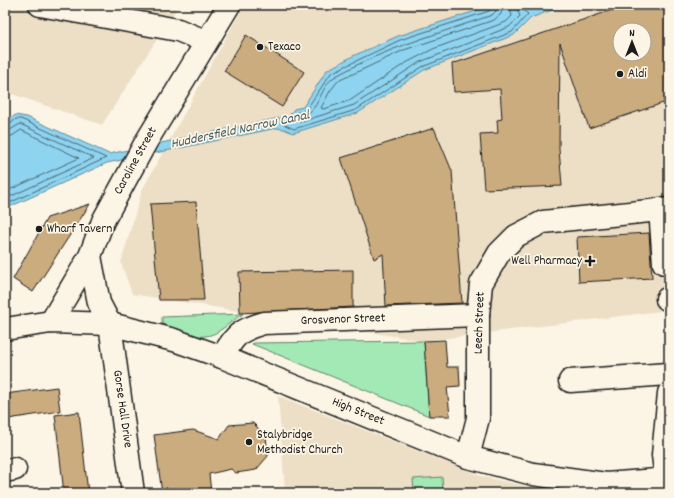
<svg xmlns="http://www.w3.org/2000/svg" width="674" height="498" font-family="Dekko,sans-serif">
  <rect width="100%" height="100%" fill="#fcf5e5"/>
  <filter id="ink" filterUnits="userSpaceOnUse"><feTurbulence type="fractalNoise" baseFrequency=".025" numOctaves="2"/><feDisplacementMap in="SourceGraphic" scale="8" xChannelSelector="R" yChannelSelector="G"/><feConvolveMatrix kernelMatrix="1 2 1 2 8 2 1 2 1" color-interpolation-filters="sRGB"/></filter>
  <g filter="url(#ink)">
    <g fill="#eddfc6" fill-rule="evenodd">
      <path d="M5 5H179L102 125 9 93 5 98Z"/>
      <path d="M244 5H669V310L424 341 132 294 121 263 142 190ZM620 30H644V54H620Z"/>
      <path d="M278 396 484 477 558 493H285Z"/>
    </g>
    <g fill="#a3e9b6" stroke="#608269">
      <path d="M243 314C234 319 227 326 219 331 201 343 180 332 162 324V317Z"/>
      <path d="M424 341 429 416 252 344 254 343Z"/>
      <path d="M442 477 443 493H414L413 479Z"/>
    </g>
    <path fill="#8ed4f0" stroke="#608a9b" d="M494 5H518L528 8 535 5H565L531 18 514 35 424 70 358 113 293 133 284 129 277 128 107 163 5 209V124L15 115 27 117 109 154 289 116 294 109 303 107 327 70 353 56 398 36Z"/>
    <g fill="none" stroke-linecap="round" stroke-linejoin="round">
      <g stroke="#4a6671" stroke-width="1">
        <path d="M492 5 489 11 400 40 331 73 306 110 296 113 292 119 284 121 283 124 294 129 356 110 422 67 512 32 528 14 522 9 520 5"/>
        <path d="M497 5 496 11 492 15C438 34 385 48 336 76 319 85 321 113 299 117L298 121 300 122 354 105 420 62 509 27 520 16 515 5"/>
        <path d="M503 5 501 14 494 20 404 50 338 81 330 91 321 108 324 109 351 100 404 64 433 49 506 22 512 16 509 5"/>
        <path d="M5 126 9 125 16 119H21L106 158 5 205"/>
        <path d="M5 131 10 130 20 124 94 158 5 199"/>
        <path d="M5 137 12 136 21 130 79 158 5 192"/>
      </g>
    </g>
    <g fill="#cbac7f" stroke="#1c1c1c" fill-rule="evenodd">
      <path d="M627 5H669V101L589 128 560 43 559 149 562 186 484 189 480 134 498 133 497 120 502 119 500 89 454 92 452 64ZM620 30H644V54H620Z"/>
      <path d="M246 35 304 72 282 107 224 71Z"/>
      <path d="M434 128 452 171 462 303 386 306 383 254 374 259 341 158Z"/>
      <path d="M196 202 204 300H159L150 204Z"/>
      <path d="M90 204 33 292 13 279 47 218Z"/>
      <path d="M649 233 652 278 579 282 577 237Z"/>
      <path d="M353 270V307L240 313 239 272Z"/>
      <path d="M445 340 447 367H459L460 386 447 387 450 416H429L424 341Z"/>
      <path d="M57 387 60 411 8 419 5 394Z"/>
      <path d="M79 412 88 493H64L55 415Z"/>
      <path d="M253 423 266 436 268 456 256 470 236 473 231 469 209 474 211 493H162L154 435 193 430 219 439 229 425Z"/>
    </g>
    <g fill="none" stroke-linecap="round" stroke-linejoin="round">
      <defs>
        <g id="minor">
          <path d="M40 5 178 30 205 41"/>
          <path d="M660 209 664 263"/>
          <path d="M667 299H669"/>
          <path d="M110 324 133 493"/>
          <path d="M222 357C235 335 239 330 264 323L478 315"/>
          <path d="M570 381 668 374"/>
          <path d="M468 457 478 418V315L481 284 499 253 516 236 543 222 669 209"/>
          <path d="M5 471 15 469"/>
          <path d="M666 479 663 455 669 393"/>
        </g>
        <g id="major">
          <path d="M90 256 99 303 110 324"/>
          <path d="M51 322 90 256 103 221 146 142 229 5"/>
          <path d="M5 329 51 322 110 324 174 340 222 357 468 457 533 474 606 484 669 479"/>
        </g>
      </defs>
      <use href="#minor" stroke="#1c1c1c" stroke-width="25"/>
      <use href="#major" stroke="#1c1c1c" stroke-width="25"/>
      <use href="#minor" stroke="#fcf5e5" stroke-width="22"/>
      <use href="#major" stroke="#fcf5e5" stroke-width="22"/>
    </g>
  </g>
  <g fill="#1c1c1c" stroke="#fcf5e5" stroke-width="1.5">
    <circle cx="260" cy="47" r="4"/>
    <circle cx="620" cy="74" r="4"/>
    <circle cx="39" cy="229" r="4"/>
    <path d="M588 255h4v4h4v4h-4v4h-4v-4h-4v-4h4z"/>
    <circle cx="249" cy="442" r="4"/>
  </g>
  <g text-anchor="middle" dominant-baseline="central" stroke-width="3.5" stroke-linejoin="round" paint-order="stroke">
    <g font-size="13" fill="#1c1c1c" stroke="#fcf5e5" text-anchor="start">
      <text x="268" y="47">Texaco</text>
      <text x="628" y="74">Aldi</text>
      <text x="47" y="229">Wharf Tavern</text>
      <text x="582" y="261" text-anchor="end">Well Pharmacy</text>
      <text x="257" y="435">Stalybridge<tspan x="257" dy="15">Methodist Church</tspan></text>
    </g>
    <g font-size="13" fill="#1c1c1c" stroke="#fcf5e5">
      <text transform="translate(136 161) rotate(-61)">Caroline Street</text>
      <text transform="translate(343 320) rotate(-2)">Grosvenor Street</text>
      <text transform="translate(480 323) rotate(-88)">Leech Street</text>
      <text transform="translate(122 409) rotate(82)">Gorse Hall Drive</text>
      <text transform="translate(358 412) rotate(22)">High Street</text>
    </g>
    <g font-size="14" font-style="italic" fill="#445c66" stroke="#fcf5e5">
      <text transform="translate(240 130) rotate(-12)">Huddersfield Narrow Canal</text>
    </g>
  </g>
  <rect width="674" height="498" fill="none" stroke="#fcf5e5" stroke-width="20"/>
  <rect x="10" y="10" width="654" height="478" fill="none" stroke="#1c1c1c" stroke-width="1.5" filter="url(#ink)"/>
  <g transform="translate(632 42)"><circle r="19" fill="#fcf5e5" stroke="#a29e95"/>
  <path d="M0-3L7 15L0 10L-7 15Z" fill="#1c1c1c"/>
  <text y="-6" font-size="11" font-weight="bold" text-anchor="middle" fill="#1c1c1c">N</text>
  </g>
</svg>
